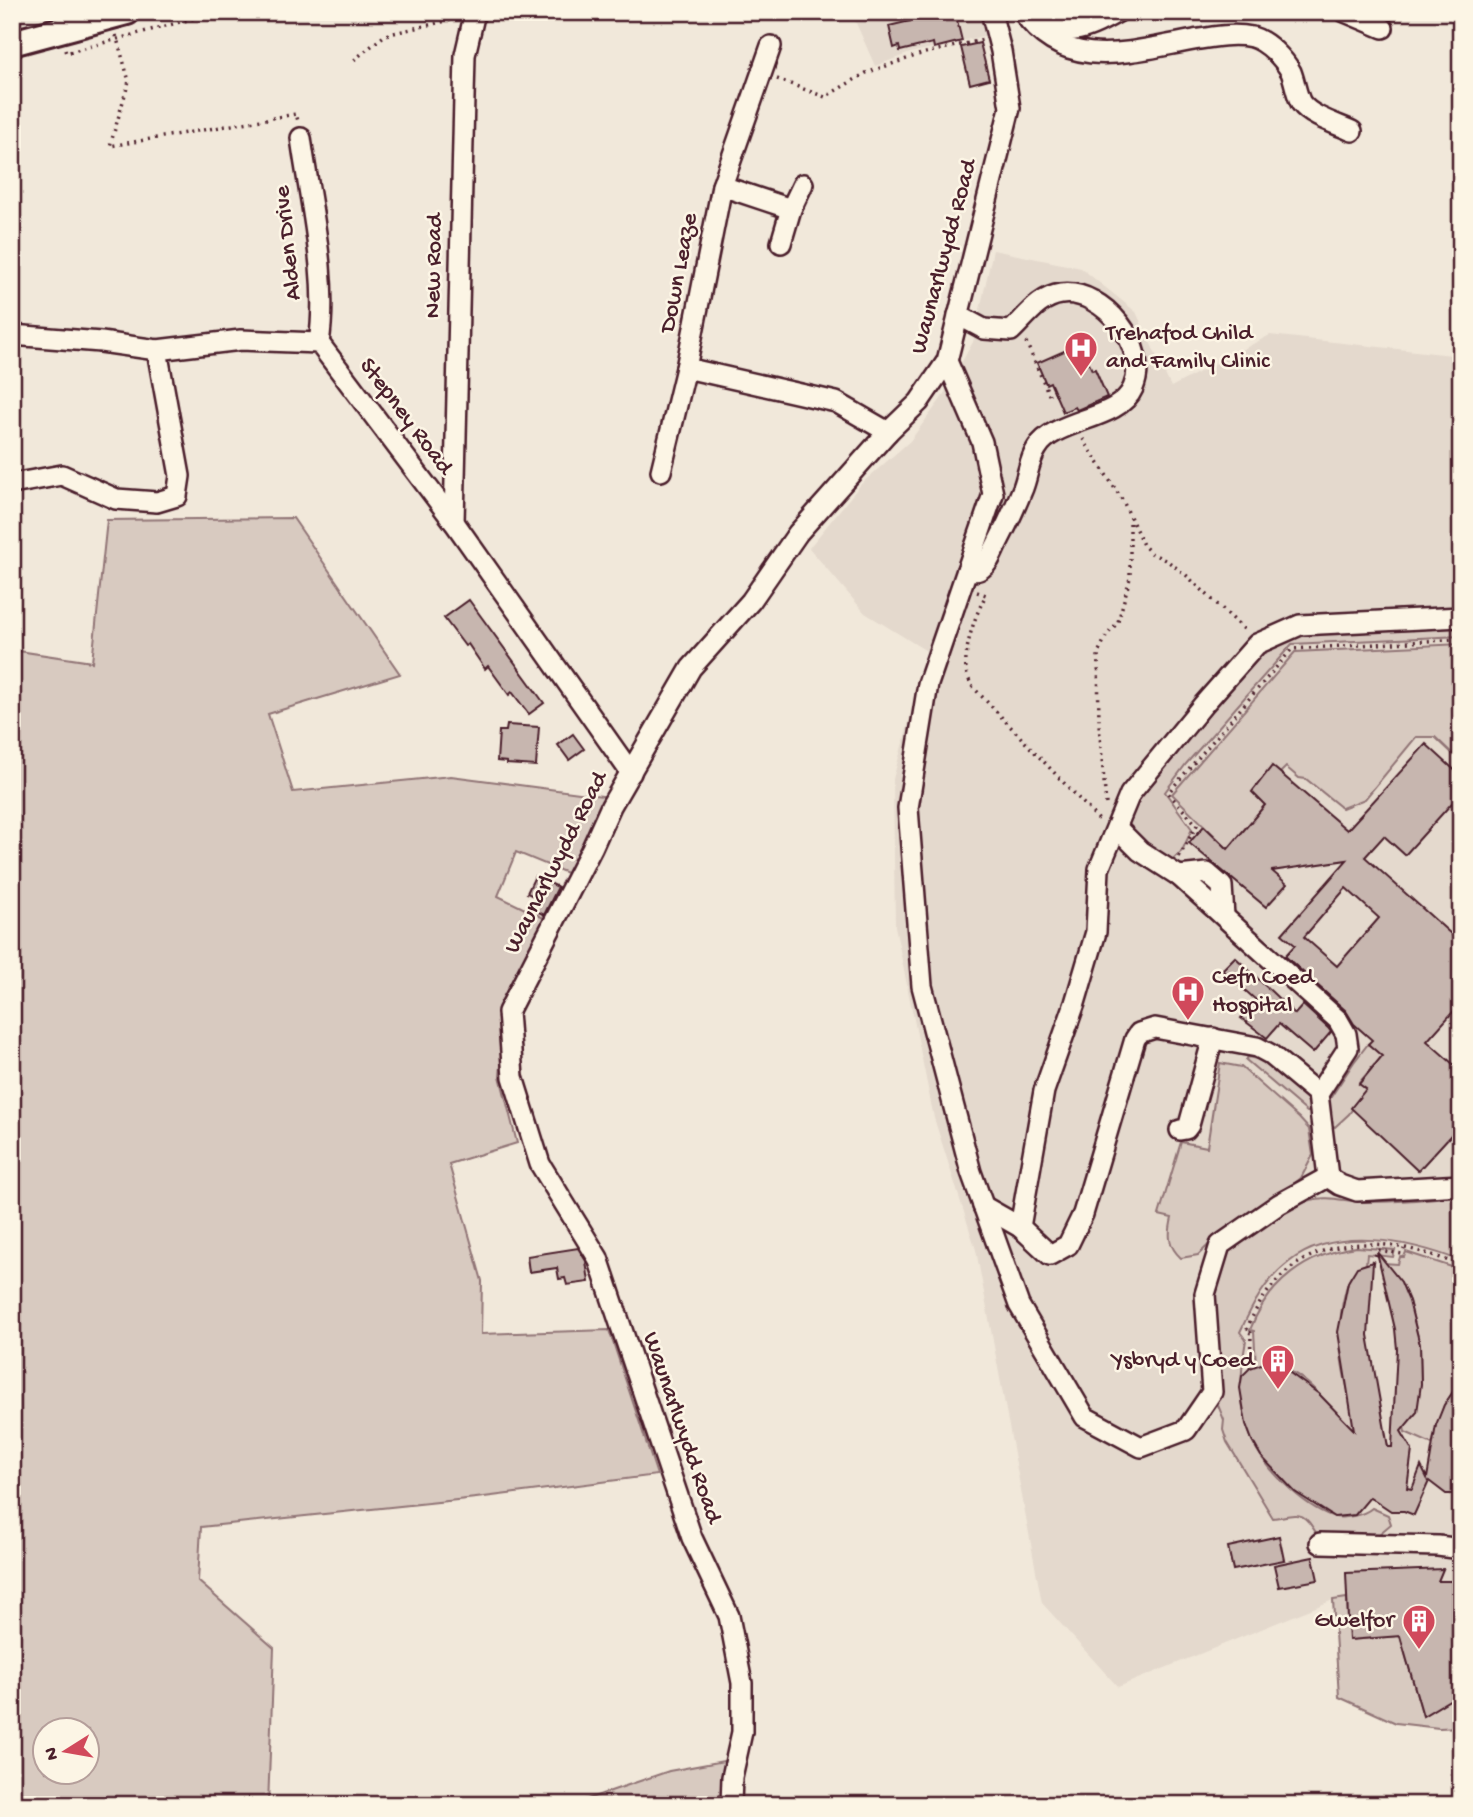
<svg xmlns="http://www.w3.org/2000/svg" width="1473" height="1817" font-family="'Gochi Hand',sans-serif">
  <rect width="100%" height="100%" fill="#f1e8da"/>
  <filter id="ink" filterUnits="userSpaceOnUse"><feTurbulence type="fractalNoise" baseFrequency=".0143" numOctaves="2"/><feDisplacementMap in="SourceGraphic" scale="14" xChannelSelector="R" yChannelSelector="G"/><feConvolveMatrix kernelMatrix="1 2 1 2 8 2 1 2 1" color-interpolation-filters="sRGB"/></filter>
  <g filter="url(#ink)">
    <g fill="#e4d9cd">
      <path d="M861 12H991L996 33 910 53 875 66 853 16Z"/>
      <path d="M993 250 1081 268 1136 312 1171 387 1270 335 1461 356V1727L1439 1728 1396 1723 1339 1697 1333 1600 1118 1687 1042 1603 976 1250 934 1118 895 926 893 779 928 652 865 613 809 548 861 484 910 441 941 399 973 342Z"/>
    </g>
    <g fill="#d8cac0" stroke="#917476" stroke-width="2" fill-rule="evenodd">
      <path d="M293 518 400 674 268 714 293 792 451 776 610 797 574 876 516 852 498 896 548 920 506 1011 500 1076 517 1143 449 1164 482 1281 481 1334 609 1330 657 1475 476 1498 201 1527 198 1581 274 1648 268 1805H12V650L92 662 107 520ZM46 1730H88V1772H46Z"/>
      <path d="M1461 622V636L1292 644 1186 764 1165 792 1192 829 1182 851 1168 863 1129 829 1127 815 1139 789 1255 654 1283 636Z"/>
      <path d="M1461 644V755L1457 758 1435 737H1416L1365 799 1342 808 1306 779 1299 778 1286 767 1280 773 1272 767 1252 792 1265 805 1228 849 1172 794 1295 652Z"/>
      <path d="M1368 1044 1412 1083 1404 1092 1374 1065 1359 1083 1366 1089 1349 1114 1335 1127 1332 1125 1327 1095 1331 1097 1354 1062Z"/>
      <path d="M1248 1057 1261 1060 1306 1097 1311 1112H1307L1246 1060Z"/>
      <path d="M1220 1063 1241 1067 1299 1118 1309 1129 1313 1155 1301 1178 1289 1188 1223 1231 1198 1255 1181 1258C1168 1246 1168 1235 1172 1218L1159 1215 1181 1142 1207 1147Z"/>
      <path d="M1461 1194V1261C1410 1241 1336 1225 1289 1262 1265 1280 1252 1306 1240 1332L1246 1340C1240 1373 1238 1408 1252 1440 1264 1468 1303 1506 1332 1516 1343 1520 1364 1515 1372 1508L1388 1515 1391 1524 1378 1535 1347 1533 1318 1536C1303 1510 1301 1514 1273 1518L1227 1442 1223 1430 1224 1420 1216 1400 1212 1300 1222 1252C1250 1234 1278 1210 1311 1200 1328 1195 1347 1202 1364 1202 1397 1202 1429 1200 1461 1194Z"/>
      <path d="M1356 1247 1395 1250 1393 1257 1367 1254 1366 1264C1353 1269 1348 1280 1345 1293 1330 1350 1351 1404 1369 1459 1347 1428 1301 1353 1256 1366L1254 1331 1250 1330C1268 1282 1307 1254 1356 1247Z"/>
      <path d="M1406 1252 1461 1270V1381L1444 1405 1432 1444 1405 1432 1404 1427 1421 1384 1420 1345 1409 1301 1401 1282 1382 1263 1398 1264 1400 1257H1404Z"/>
      <path d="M1347 1598 1349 1640 1400 1636 1423 1716 1461 1693V1727L1439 1728 1396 1723 1339 1697 1333 1600Z"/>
      <path d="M724 1761 723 1805H570L669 1771Z"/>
    </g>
    <g fill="#c7b6af" stroke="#4a1f2b" stroke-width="2" fill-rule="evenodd">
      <path d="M908 12H955L962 41 934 48 933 43 900 51 899 46 894 48 889 26 910 21Z"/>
      <path d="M980 43 989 79 970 84 961 47Z"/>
      <path d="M1080 344 1092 370 1095 369 1107 397 1077 410 1075 407 1063 412 1050 382 1046 384 1037 363Z"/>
      <path d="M469 600 544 703 529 714 512 692 509 695 488 666 485 669 468 644 465 646 444 618Z"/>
      <path d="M507 725 539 727 536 766 507 764V762L497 761 499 731H506Z"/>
      <path d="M573 734 584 749 569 760 558 745Z"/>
      <path d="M1426 744 1461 776V811L1452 803 1405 855 1384 836 1365 857 1461 943V1003L1427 1041 1461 1071V1124L1418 1171 1351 1108 1366 1089 1359 1084 1382 1056 1368 1044 1372 1040 1354 1024 1346 1011 1285 956 1295 945 1282 934 1347 860 1272 871 1287 884 1266 907 1189 843 1204 826 1228 849 1265 805 1252 792 1272 766 1347 830ZM1346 888 1379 918 1337 966 1304 937Z"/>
      <path d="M535 876 558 887 544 915 533 909 538 898 527 893Z"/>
      <path d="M1235 957 1295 1014 1303 1005 1328 1028 1331 1032 1313 1053 1279 1024 1267 1038 1241 1018 1256 1000 1222 970Z"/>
      <path d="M578 1248 586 1261 589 1282 567 1285 565 1278 559 1279 557 1268 529 1272 527 1256Z"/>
      <path d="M1377 1252 1401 1282 1409 1301 1420 1345 1421 1384 1417 1412 1401 1431 1412 1450 1407 1488 1412 1489 1421 1466 1427 1478 1436 1425 1444 1405 1461 1380V1494H1446L1429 1481 1414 1515 1404 1511H1391L1370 1497 1355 1515 1334 1517 1295 1492 1261 1456 1252 1440 1246 1424 1240 1388 1242 1376 1250 1368 1261 1364 1283 1368 1319 1394 1354 1430 1338 1332 1348 1282 1357 1267 1373 1262 1368 1335 1388 1447H1392L1397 1349 1395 1329Z"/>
      <path d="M1279 1536 1284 1560 1233 1570 1228 1547Z"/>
      <path d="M1313 1557 1318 1580 1279 1587 1274 1565Z"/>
      <path d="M1443 1569 1438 1581H1461V1693L1423 1716 1400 1636 1349 1640 1346 1573Z"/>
    </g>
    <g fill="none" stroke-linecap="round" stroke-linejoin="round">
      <defs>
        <g id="minor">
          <path d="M1023 12C1065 74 1132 51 1194 40 1212 37 1233 33 1252 37 1267 41 1284 59 1291 72 1295 82 1296 94 1301 103 1311 117 1337 124 1352 131"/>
          <path d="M1345 12 1383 28"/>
          <path d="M1038 22C1069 39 1089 28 1118 12"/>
          <path d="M301 138C310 203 329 278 319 343"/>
          <path d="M722 186 791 209"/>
          <path d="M781 243 791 209 803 184"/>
          <path d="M958 315 984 329 1011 331C1026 317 1039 297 1061 294 1103 288 1151 348 1133 388 1119 421 1055 418 1037 448 1029 460 1028 475 1023 488 1015 508 1006 527 996 546 992 554 989 563 982 568 977 572 973 571 967 570"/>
          <path d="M12 335 101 342 157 350 241 340 319 343 454 522 631 773"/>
          <path d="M947 361 982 442 993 494 928 684 908 808 922 986 971 1172 1019 1305 1085 1417 1141 1447 1186 1430 1212 1392 1205 1294 1220 1245 1279 1204 1328 1177"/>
          <path d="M686 368 836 402 888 432"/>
          <path d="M661 471 686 368 722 186 771 46"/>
          <path d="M12 484 62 475 116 499 157 502 177 496 180 476 157 350"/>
          <path d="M454 522 465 55 475 12"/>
          <path d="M1117 828 1140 851 1179 876 1338 1020 1346 1034 1348 1048 1318 1094 1328 1177 1340 1185 1357 1191 1461 1185"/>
          <path d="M1179 876 1207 873 1222 886 1224 916"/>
          <path d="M1180 1130 1186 1129 1189 1125 1213 1038"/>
          <path d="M983 1206 1020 1227 1050 1255 1068 1245 1083 1214 1135 1039 1139 1033 1155 1028 1257 1047 1270 1054 1318 1094"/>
          <path d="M1020 1227 1044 1091 1075 1003 1096 932 1099 869 1130 794 1203 705 1257 644 1300 625 1461 617"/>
          <path d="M1320 1543 1438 1546 1461 1549"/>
          <path d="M731 1805 732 1777 742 1732V1683L729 1616 692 1538 598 1258 540 1164 513 1077 508 1012 592 848 611 806 691 668 751 601 798 533 888 432 919 402 947 361 1010 108 1001 51 991 12"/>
        </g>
        <path id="major" d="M12 43 127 12"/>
      </defs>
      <use href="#minor" stroke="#4a1f2b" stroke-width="24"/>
      <use href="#major" stroke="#4a1f2b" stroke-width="30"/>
      <g stroke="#4a1f2b" stroke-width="3.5" stroke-dasharray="2 5" stroke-linecap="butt">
        <path d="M116 35 129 81 110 146 296 114 298 121"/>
        <path d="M65 50 66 53 217 12"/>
        <path d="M354 60 385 35 455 19"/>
        <path d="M777 79 825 97 866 73 921 54 982 40"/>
        <path d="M1026 342 1050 397"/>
        <path d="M1083 439 1123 501 1143 545 1151 553 1169 562 1186 575 1247 632"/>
        <path d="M977 592 986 595C975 615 964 647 966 671 967 676 970 682 972 686L1101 822"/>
        <path d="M1106 804 1099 725 1098 653 1107 635 1118 622 1130 578V517"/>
        <path d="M1179 857 1197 825 1168 793 1292 649 1461 639"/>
        <path d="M1372 1262 1378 1250 1402 1254 1404 1249"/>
        <path d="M1250 1368 1251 1333 1246 1331C1285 1233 1374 1228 1461 1266"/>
      </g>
      <use href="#minor" stroke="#fcf5e5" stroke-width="19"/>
      <use href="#major" stroke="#fcf5e5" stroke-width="24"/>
    </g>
  </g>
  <defs>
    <symbol id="hospital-pin" viewBox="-11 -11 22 30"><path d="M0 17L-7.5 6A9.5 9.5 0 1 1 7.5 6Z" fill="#d1495b" stroke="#fcf5e5"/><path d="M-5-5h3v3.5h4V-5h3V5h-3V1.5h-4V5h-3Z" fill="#fff"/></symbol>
    <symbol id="building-pin" viewBox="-11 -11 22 30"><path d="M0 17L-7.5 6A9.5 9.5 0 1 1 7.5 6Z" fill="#d1495b" stroke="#fcf5e5"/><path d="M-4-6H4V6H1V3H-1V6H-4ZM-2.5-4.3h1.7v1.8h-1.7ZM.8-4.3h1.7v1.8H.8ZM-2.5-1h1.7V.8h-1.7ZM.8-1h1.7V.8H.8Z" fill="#fff"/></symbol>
  </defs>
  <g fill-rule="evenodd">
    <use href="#hospital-pin" x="1062" y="329" width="38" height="52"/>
    <use href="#hospital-pin" x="1169" y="973" width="38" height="52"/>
    <use href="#building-pin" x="1259" y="1342" width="38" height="52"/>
    <use href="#building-pin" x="1400" y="1602" width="38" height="52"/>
  </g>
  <g text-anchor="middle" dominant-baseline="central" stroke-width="5" stroke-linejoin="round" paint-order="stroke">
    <g font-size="24" fill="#4a1f2b" stroke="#fcf5e5">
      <text transform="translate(289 243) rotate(-96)">Alden Drive</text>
      <text transform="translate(945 257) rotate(-75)">Waunarlwydd Road</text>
      <text transform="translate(435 266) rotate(-89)">New Road</text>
      <text transform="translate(680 273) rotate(-79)">Down Leaze</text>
      <text transform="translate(405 417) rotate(53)">Stepney Road</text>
      <text transform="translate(557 863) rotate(-63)">Waunarlwydd Road</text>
      <text transform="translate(681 1428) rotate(71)">Waunarlwydd Road</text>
    </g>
    <g font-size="24" fill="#4a1f2b" stroke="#fcf5e5" text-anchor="start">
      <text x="1106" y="334">Trehafod Child<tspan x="1106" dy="28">and Family Clinic</tspan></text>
      <text x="1212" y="978">Cefn Coed<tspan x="1212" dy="28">Hospital</tspan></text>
      <text x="1254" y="1361" text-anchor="end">Ysbryd y Coed</text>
      <text x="1394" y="1621" text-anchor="end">Gwelfor</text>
    </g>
  </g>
  <rect width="1473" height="1817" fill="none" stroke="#fcf5e5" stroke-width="42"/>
  <rect x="21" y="21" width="1431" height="1775" fill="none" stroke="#4a1f2b" stroke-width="2.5" filter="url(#ink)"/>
  <g transform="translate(66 1751) rotate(259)"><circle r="33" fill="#fcf5e5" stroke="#b59f9b" stroke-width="2"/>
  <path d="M0-5L12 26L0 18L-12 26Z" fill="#d1495b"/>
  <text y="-10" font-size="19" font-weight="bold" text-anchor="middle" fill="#4a1f2b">N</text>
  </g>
</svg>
